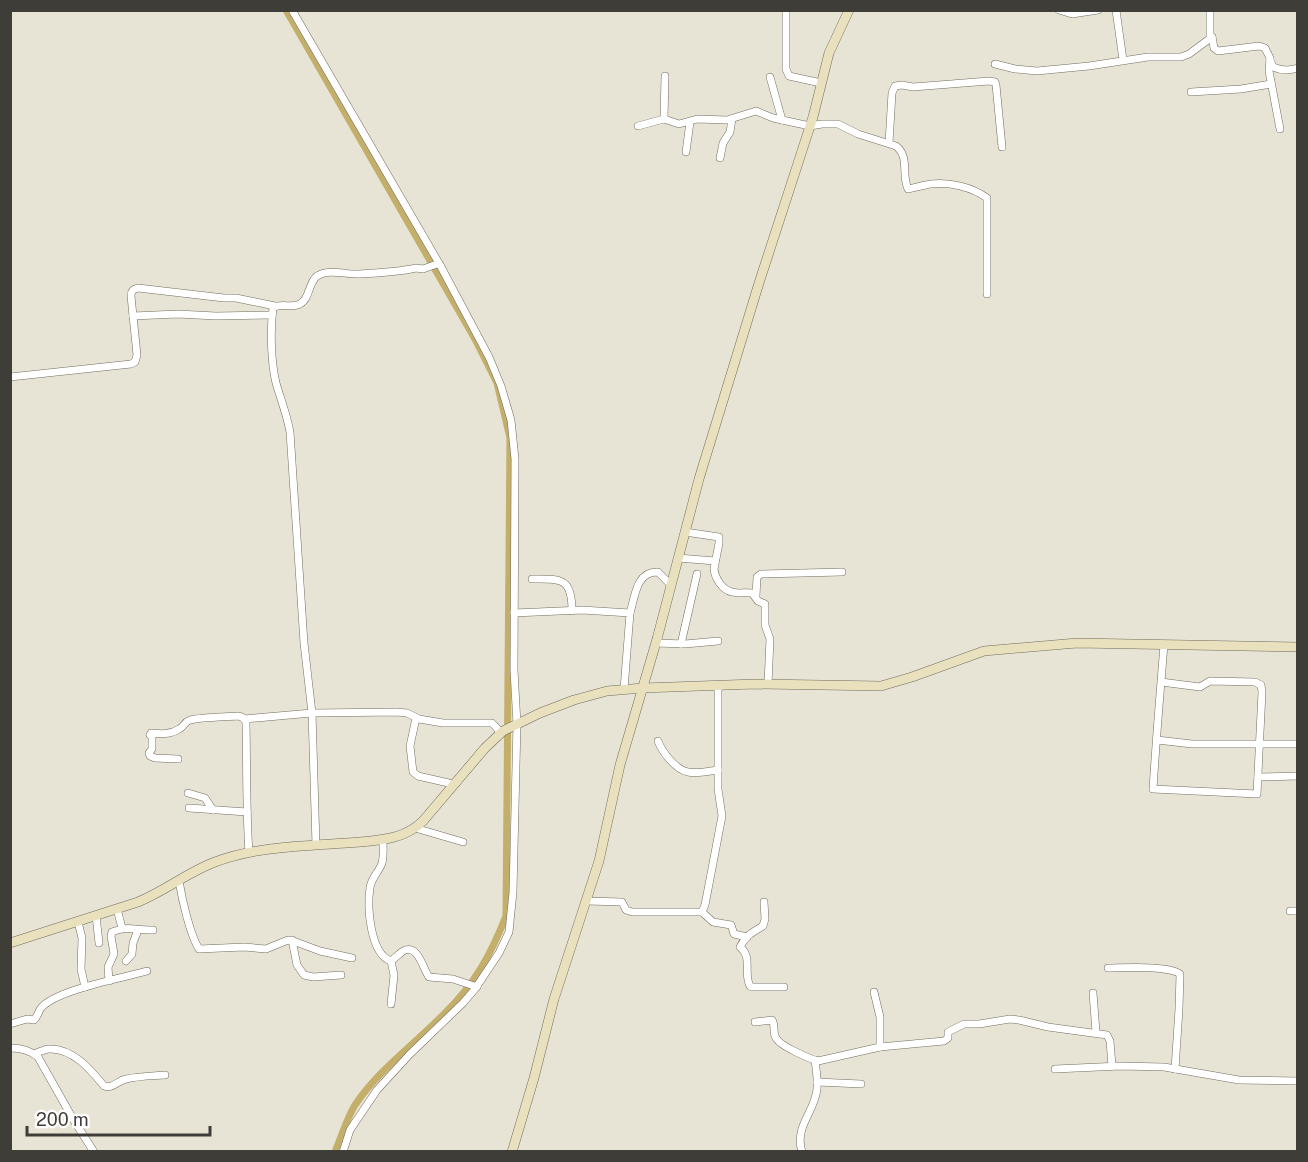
<svg xmlns="http://www.w3.org/2000/svg" width="1308" height="1162" font-family="'Public Sans',sans-serif">
  <rect width="100%" height="100%" fill="#e8e4d5"/>
  <g fill="none" stroke-linecap="round" stroke-linejoin="round">
    <path stroke="#c3ae6a" stroke-width="7" d="M286 10 475 339 497 383 510 438 506 916C491 954 475 984 445 1013 415 1044 379 1069 355 1105 347 1118 341 1137 335 1152"/>
    <defs>
      <g id="street">
        <path d="M292 10 440 265 489 357 501 386 511 420 515 459 514 670 517 724 513 892 509 932 499 953 475 989 463 1003 410 1054 377 1090 350 1130 343 1152"/>
        <path d="M786 10V69L789 76 821 83"/>
        <path d="M1059 10 1072 14 1098 10"/>
        <path d="M1116 10 1123 60"/>
        <path d="M1212 37 1214 48 1218 51 1259 46 1265 48 1270 58 1269 71 1280 129"/>
        <path d="M1270 60 1273 67C1282 71 1289 71 1298 68"/>
        <path d="M995 64 1015 69 1037 71 1089 66 1148 57H1181L1189 54 1212 37H1210V10"/>
        <path d="M770 77 782 120"/>
        <path d="M1191 92 1241 89 1271 84"/>
        <path d="M664 119 665 76"/>
        <path d="M638 126 664 119 679 124 697 119 727 120 756 111 773 118 810 126 822 124H838L858 134 896 146C910 157 901 174 908 189 915 188 923 185 931 184 950 182 972 187 987 198V294"/>
        <path d="M889 143 892 93 895 86 902 85 913 87 989 81 995 82 996 85 1002 147"/>
        <path d="M686 152 690 122"/>
        <path d="M720 158 723 143 730 132 732 119"/>
        <path d="M133 316 178 314 216 316 272 315"/>
        <path d="M10 377 131 364 135 362 137 355 131 296C131 291 133 289 138 288L224 298H236L275 306"/>
        <path d="M685 532 719 537V543L714 569C715 578 722 590 732 592 738 594 746 592 752 593L758 601 765 604V625L770 639 768 684"/>
        <path d="M678 558 715 561"/>
        <path d="M532 579C561 579 572 577 572 611"/>
        <path d="M756 596 757 577 761 574 842 572"/>
        <path d="M514 613 582 610 630 613 624 689"/>
        <path d="M630 613C635 597 636 571 658 572L671 585"/>
        <path d="M656 643 685 644 718 641"/>
        <path d="M681 644 697 574"/>
        <path d="M1161 682 1200 687 1210 681 1255 682 1261 685 1262 692 1257 794 1153 789C1156 741 1160 693 1164 645"/>
        <path d="M416 718 410 746 413 772 418 776 453 784"/>
        <path d="M244 719 312 713 397 712 407 713 419 719 443 723H492L495 726 501 733"/>
        <path d="M1157 740 1192 744H1298"/>
        <path d="M658 741C662 752 676 770 688 772 697 774 709 771 718 770"/>
        <path d="M178 759 155 758 150 756 149 753 152 749V736L150 735 151 733C161 734 170 735 179 729 184 727 184 722 190 720 202 717 225 717 238 716 243 717 244 718 246 722 247 766 246 809 249 853"/>
        <path d="M1258 777 1298 776"/>
        <path d="M188 793 205 798 213 810"/>
        <path d="M189 808 247 812"/>
        <path d="M415 828 463 842"/>
        <path d="M383 840C383 847 384 856 382 863 379 872 371 878 370 888 367 907 370 954 391 961 395 958 399 954 403 951 418 943 423 969 429 977L453 979 477 987"/>
        <path d="M316 845 312 713 304 643 290 432C287 415 281 400 276 383 271 362 270 330 273 308 281 302 291 309 300 304 310 299 308 283 317 276 329 268 346 275 359 274 378 273 398 272 416 268L423 269 437 264 440 265"/>
        <path d="M179 881C182 899 190 935 199 949L244 947 266 949 288 940 296 942 320 951 352 958"/>
        <path d="M587 901 622 902 626 910 632 912H702L705 905 722 816 718 789V685"/>
        <path d="M764 902 765 919 763 926C753 932 746 935 740 947 753 957 743 973 750 986L752 987H784"/>
        <path d="M117 909 122 928"/>
        <path d="M1290 911H1298"/>
        <path d="M702 912 713 922 731 925 734 934 747 937"/>
        <path d="M96 916 99 943"/>
        <path d="M78 922 82 938 81 969 85 987"/>
        <path d="M292 940 297 965 304 975 313 977 341 975"/>
        <path d="M126 961 132 954 133 943 138 930"/>
        <path d="M1108 968C1124 968 1168 965 1180 974L1179 1009 1175 1069"/>
        <path d="M109 981 108 967 114 954 111 936 112 932C128 925 137 931 153 930"/>
        <path d="M874 992 880 1017V1047"/>
        <path d="M1093 993 1096 1032"/>
        <path d="M391 1004 394 975 391 961"/>
        <path d="M755 1022 772 1020C776 1026 772 1032 776 1038 780 1046 810 1059 818 1061L880 1047 944 1041 948 1038V1032L964 1024H979L1010 1019 1019 1020 1048 1027 1107 1035 1110 1041 1112 1066"/>
        <path d="M10 1024 27 1019 34 1020C38 1016 38 1012 41 1008 56 990 122 978 147 971"/>
        <path d="M10 1048C21 1048 30 1050 38 1057L73 1119 94 1152"/>
        <path d="M34 1054C39 1052 43 1050 48 1049 72 1047 91 1070 104 1086 113 1089 117 1081 126 1079 139 1076 152 1076 165 1075"/>
        <path d="M1055 1069 1120 1066 1164 1067 1239 1080 1298 1081"/>
        <path d="M817 1082 861 1084"/>
        <path d="M802 1152C794 1126 815 1112 817 1089 818 1080 816 1069 815 1060"/>
      </g>
      <g id="secondary">
        <path d="M10 943 138 902C165 891 188 872 215 862 260 845 313 846 360 842 384 840 406 838 423 821L485 748 503 731 540 713 574 700 607 691 643 688 755 684 881 686 912 677 984 651 1077 643 1298 647"/>
        <path d="M512 1152 534 1078 554 999 599 861 620 765 657 639 699 479 759 283 813 117 829 53 849 10"/>
      </g>
    </defs>
    <use href="#street" stroke="#716d60" stroke-width="8"/>
    <use href="#secondary" stroke="#716d60" stroke-width="10"/>
    <use href="#street" stroke="#fff" stroke-width="7"/>
    <use href="#secondary" stroke="#e9e0bd" stroke-width="9"/>
  </g>
  <rect width="1308" height="1162" fill="none" stroke="#3f3d37" stroke-width="24"/>
  <path d="M27 1126v9h183v-9" fill="none" stroke="#3f3d37" stroke-width="3"/>
  <text x="36" y="1126" font-size="18" fill="#3f3d37" stroke="#ffffff" stroke-width="4.5" paint-order="stroke">200 m</text>
</svg>
